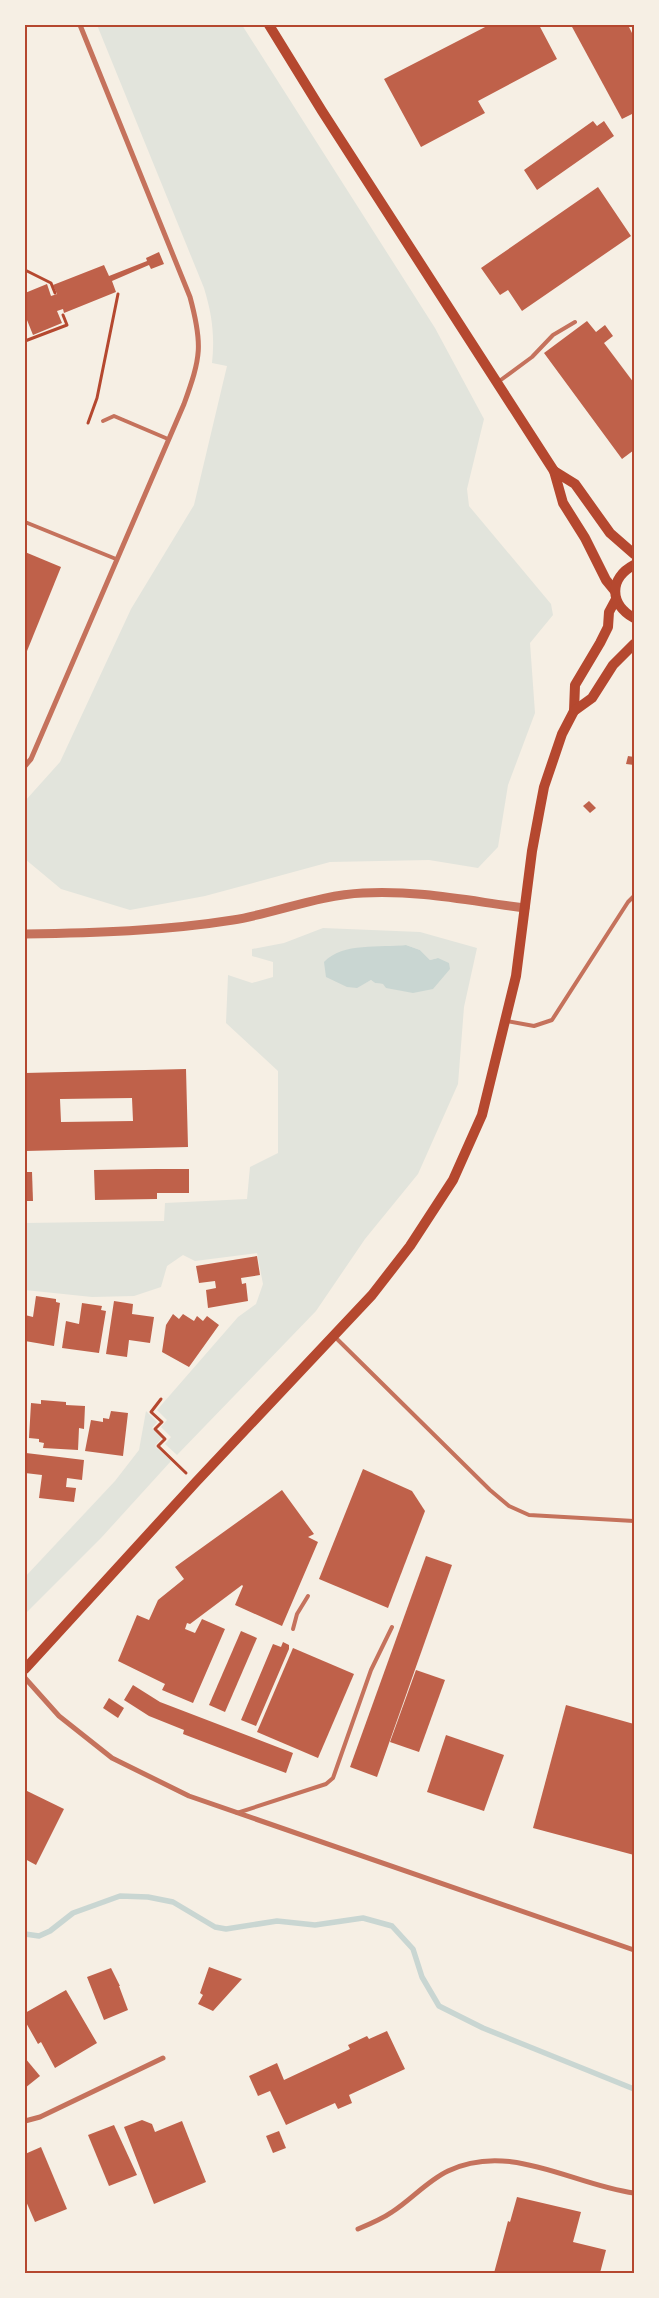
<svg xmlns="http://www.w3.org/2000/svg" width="659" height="2298" font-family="'Fira Sans Condensed',sans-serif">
  <rect width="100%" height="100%" fill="#f6efe4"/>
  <g fill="#e2e4dc" fill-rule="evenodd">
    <path d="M97 25H242L435 328 484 419 467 489 469 506 551 604 553 615 530 643 535 713 508 785 498 847 478 868 429 860 330 862 205 896 130 910 61 889 25 859V801L60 762 131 609 194 505 227 366 212 363C215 336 212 314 204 288Z"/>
    <path d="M323 928 420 932 477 948 464 1007 458 1084 418 1174 365 1239 316 1311 177 1455 165 1444 171 1437 161 1427 167 1420 157 1410 238 1317 256 1304 263 1284 257 1253 195 1261 183 1255 167 1266 161 1287 134 1296 92 1297 25 1290V1223L164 1221 165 1203 247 1199 250 1167 278 1153V1071L226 1023 228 975 252 983 273 977V962L252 956V949L284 943ZM406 945 420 950 430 960 438 958 383 984 375 983 371 980 361 985 385 948Z"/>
    <path d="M146 1411 157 1422 152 1428 162 1438 155 1446 171 1461 101 1538 25 1614V1577L115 1481 139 1450Z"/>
  </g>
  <path fill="#c9d6d2" d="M406 945 420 950 430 960 438 958 449 963 450 969 433 989 413 993 386 988 383 984 375 983 371 980 357 988 347 987 326 977 324 962C343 942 380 948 406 945Z"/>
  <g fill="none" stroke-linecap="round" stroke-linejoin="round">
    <path stroke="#c9d6d2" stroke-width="5.5" d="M25 1934 39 1936 50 1931 73 1913 120 1896 148 1897 173 1902 215 1927 226 1929 277 1921 315 1925 363 1918 392 1926 413 1949 422 1977 439 2006 483 2028 634 2089"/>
  </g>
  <g fill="#bf614a" fill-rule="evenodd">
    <path d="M489 25H539L557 59 478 101 485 113 421 147 384 79Z"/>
    <path d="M571 25H628L634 37V113L622 119Z"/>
    <path d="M593 121 597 126 604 121 614 136 537 190 524 170Z"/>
    <path d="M598 187 631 236 522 311 508 290 500 295 481 268Z"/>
    <path d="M159 252 164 264 151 269 149 265 112 281 116 292 64 313 63 309 57 311 62 323 33 335 25 315V293L47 284 51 296 57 294 53 285 104 265 109 276 147 261 146 258Z"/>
    <path d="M587 321 596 332 605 325 613 336 604 343 634 383V450L622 459 544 353Z"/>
    <path d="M25 552 61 567 25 656Z"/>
    <path d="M628 756 634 757V765L626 764Z"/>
    <path d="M589 801 596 808 590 813 583 806Z"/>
    <path d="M186 1069 188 1147 25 1151V1073ZM132 1098 133 1121 61 1122 60 1099Z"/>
    <path d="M156 1169H189V1193H157V1199L95 1200 94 1170Z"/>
    <path d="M25 1172H32L33 1201H25Z"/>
    <path d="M257 1256 260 1275 241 1278 242 1284 246 1283 248 1301 208 1308 206 1290 216 1288 215 1281 199 1283 196 1266Z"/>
    <path d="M36 1296 56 1299V1302L60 1303 54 1346 25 1341V1315L33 1317Z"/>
    <path d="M114 1301 133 1304 132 1314 154 1317 150 1343 129 1340 127 1357 106 1354Z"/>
    <path d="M82 1303 102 1306 101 1310 106 1311 99 1353 62 1348 66 1321 79 1324Z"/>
    <path d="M173 1314 179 1319 183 1314 194 1321 197 1316 203 1321 207 1316 219 1325 189 1367 162 1352 166 1325Z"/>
    <path d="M41 1400 66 1402V1405L85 1406 84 1429 79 1428 78 1450 43 1448 44 1443 39 1442V1439L29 1438 31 1403 41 1404Z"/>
    <path d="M111 1411 128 1413 123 1456 85 1451 91 1420 103 1422V1418L109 1419Z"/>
    <path d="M26 1453 84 1460 82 1480 67 1478 66 1487 76 1488 74 1502 39 1498 42 1475 25 1473Z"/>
    <path d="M363 1469 412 1491 425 1511 388 1608 319 1579Z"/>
    <path d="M282 1490 314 1534 308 1537 318 1542 282 1626 235 1605 243 1586 242 1585 190 1624 187 1623 185 1629 195 1633 202 1619 225 1629 193 1703 162 1690 165 1684 118 1661 137 1615 149 1620 158 1600 184 1579 175 1567Z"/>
    <path d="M426 1556 452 1565 377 1777 350 1767Z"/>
    <path d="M241 1631 257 1638 225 1712 209 1705Z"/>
    <path d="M283 1642 289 1645V1649L256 1726 241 1720 273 1644 281 1647Z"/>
    <path d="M293 1648 354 1674 318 1758 257 1732Z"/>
    <path d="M416 1670 445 1680 419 1752 390 1742Z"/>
    <path d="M133 1685 160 1702 293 1753 286 1773 183 1734 184 1730 149 1716 124 1700Z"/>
    <path d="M109 1698 124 1708 118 1718 103 1708Z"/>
    <path d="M566 1705 634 1724V1855L533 1828Z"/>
    <path d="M446 1735 504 1755 484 1811 427 1792Z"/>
    <path d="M25 1790 64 1809 36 1865 25 1859Z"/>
    <path d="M209 1967 242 1979 213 2011 198 2004 203 1995 200 1993Z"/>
    <path d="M111 1968 120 1986H119L128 2010 104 2020 87 1977Z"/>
    <path d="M66 1990 97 2043 55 2068 41 2042 38 2044 25 2021V2013Z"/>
    <path d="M387 2031 405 2069 349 2095 352 2103 338 2109 335 2103 286 2125 270 2091 258 2096 249 2076 277 2063 284 2080 350 2049 348 2045 367 2036 369 2039Z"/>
    <path d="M25 2058 40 2076 25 2088Z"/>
    <path d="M142 2120 152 2124 155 2132 182 2121 206 2182 154 2204 124 2127Z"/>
    <path d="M114 2125 137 2175 109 2186 88 2135Z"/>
    <path d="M279 2131 286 2148 273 2153 266 2136Z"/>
    <path d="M41 2147 67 2209 35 2222 25 2199V2154Z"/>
    <path d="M517 2197 581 2212 573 2242 606 2250 600 2273H494L508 2221 510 2222Z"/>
  </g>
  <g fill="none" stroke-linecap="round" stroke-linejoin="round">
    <g stroke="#b5482f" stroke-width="3">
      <path d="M25 270 51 283 55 293"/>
      <path d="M25 341 67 325 63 315"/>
      <path d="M88 423 97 398 118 294"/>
      <path d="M161 1399 151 1412 162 1422 155 1429 165 1439 158 1446 186 1473"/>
    </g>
    <g stroke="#c5725c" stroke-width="4">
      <path d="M25 119V144"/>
      <path d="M498 382 532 357 553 335 575 322"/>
      <path d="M103 421 114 416 168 439"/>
      <path d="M25 522 116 559"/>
      <path d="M507 1021 534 1026 552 1020 628 902 634 896"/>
      <path d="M334 1336 490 1490 509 1506 529 1515 634 1521"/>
      <path d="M293 1629 297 1614 308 1596"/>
      <path d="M237 1813 326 1784 333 1778 371 1670 392 1627"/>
    </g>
    <g stroke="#c5725c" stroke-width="5">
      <path d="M25 766 31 759 184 404C201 357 203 345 190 297L80 25"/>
      <path d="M25 1678 59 1716 112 1758 189 1796 634 1950"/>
      <path d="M25 2121 40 2117 163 2058"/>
      <path d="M358 2229C370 2224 382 2219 392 2212 411 2200 427 2181 448 2171 510 2141 573 2185 634 2193"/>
    </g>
    <path stroke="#c5725c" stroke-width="9" d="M25 934C95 933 164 931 233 920 276 913 319 895 363 893 419 890 469 901 525 908"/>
    <g stroke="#b5482f" stroke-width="10">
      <path d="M269 25 322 111 554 471 563 503 585 538 606 580 615 591"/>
      <path d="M554 471 575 484 610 533 634 554"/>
      <path d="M634 565C609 578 609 604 634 618"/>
      <path d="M574 711 575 685 600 643 608 627 609 612 616 599"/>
      <path d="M25 1669 196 1482 372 1295 410 1246 453 1180 482 1115 516 976 532 851 540 808 544 787 562 734 574 711 592 698 613 665 634 644"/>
    </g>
  </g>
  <rect width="659" height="2298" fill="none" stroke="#f6efe4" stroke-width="52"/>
  <rect x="26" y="26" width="607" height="2246" fill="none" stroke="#b5482f" stroke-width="2"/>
</svg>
